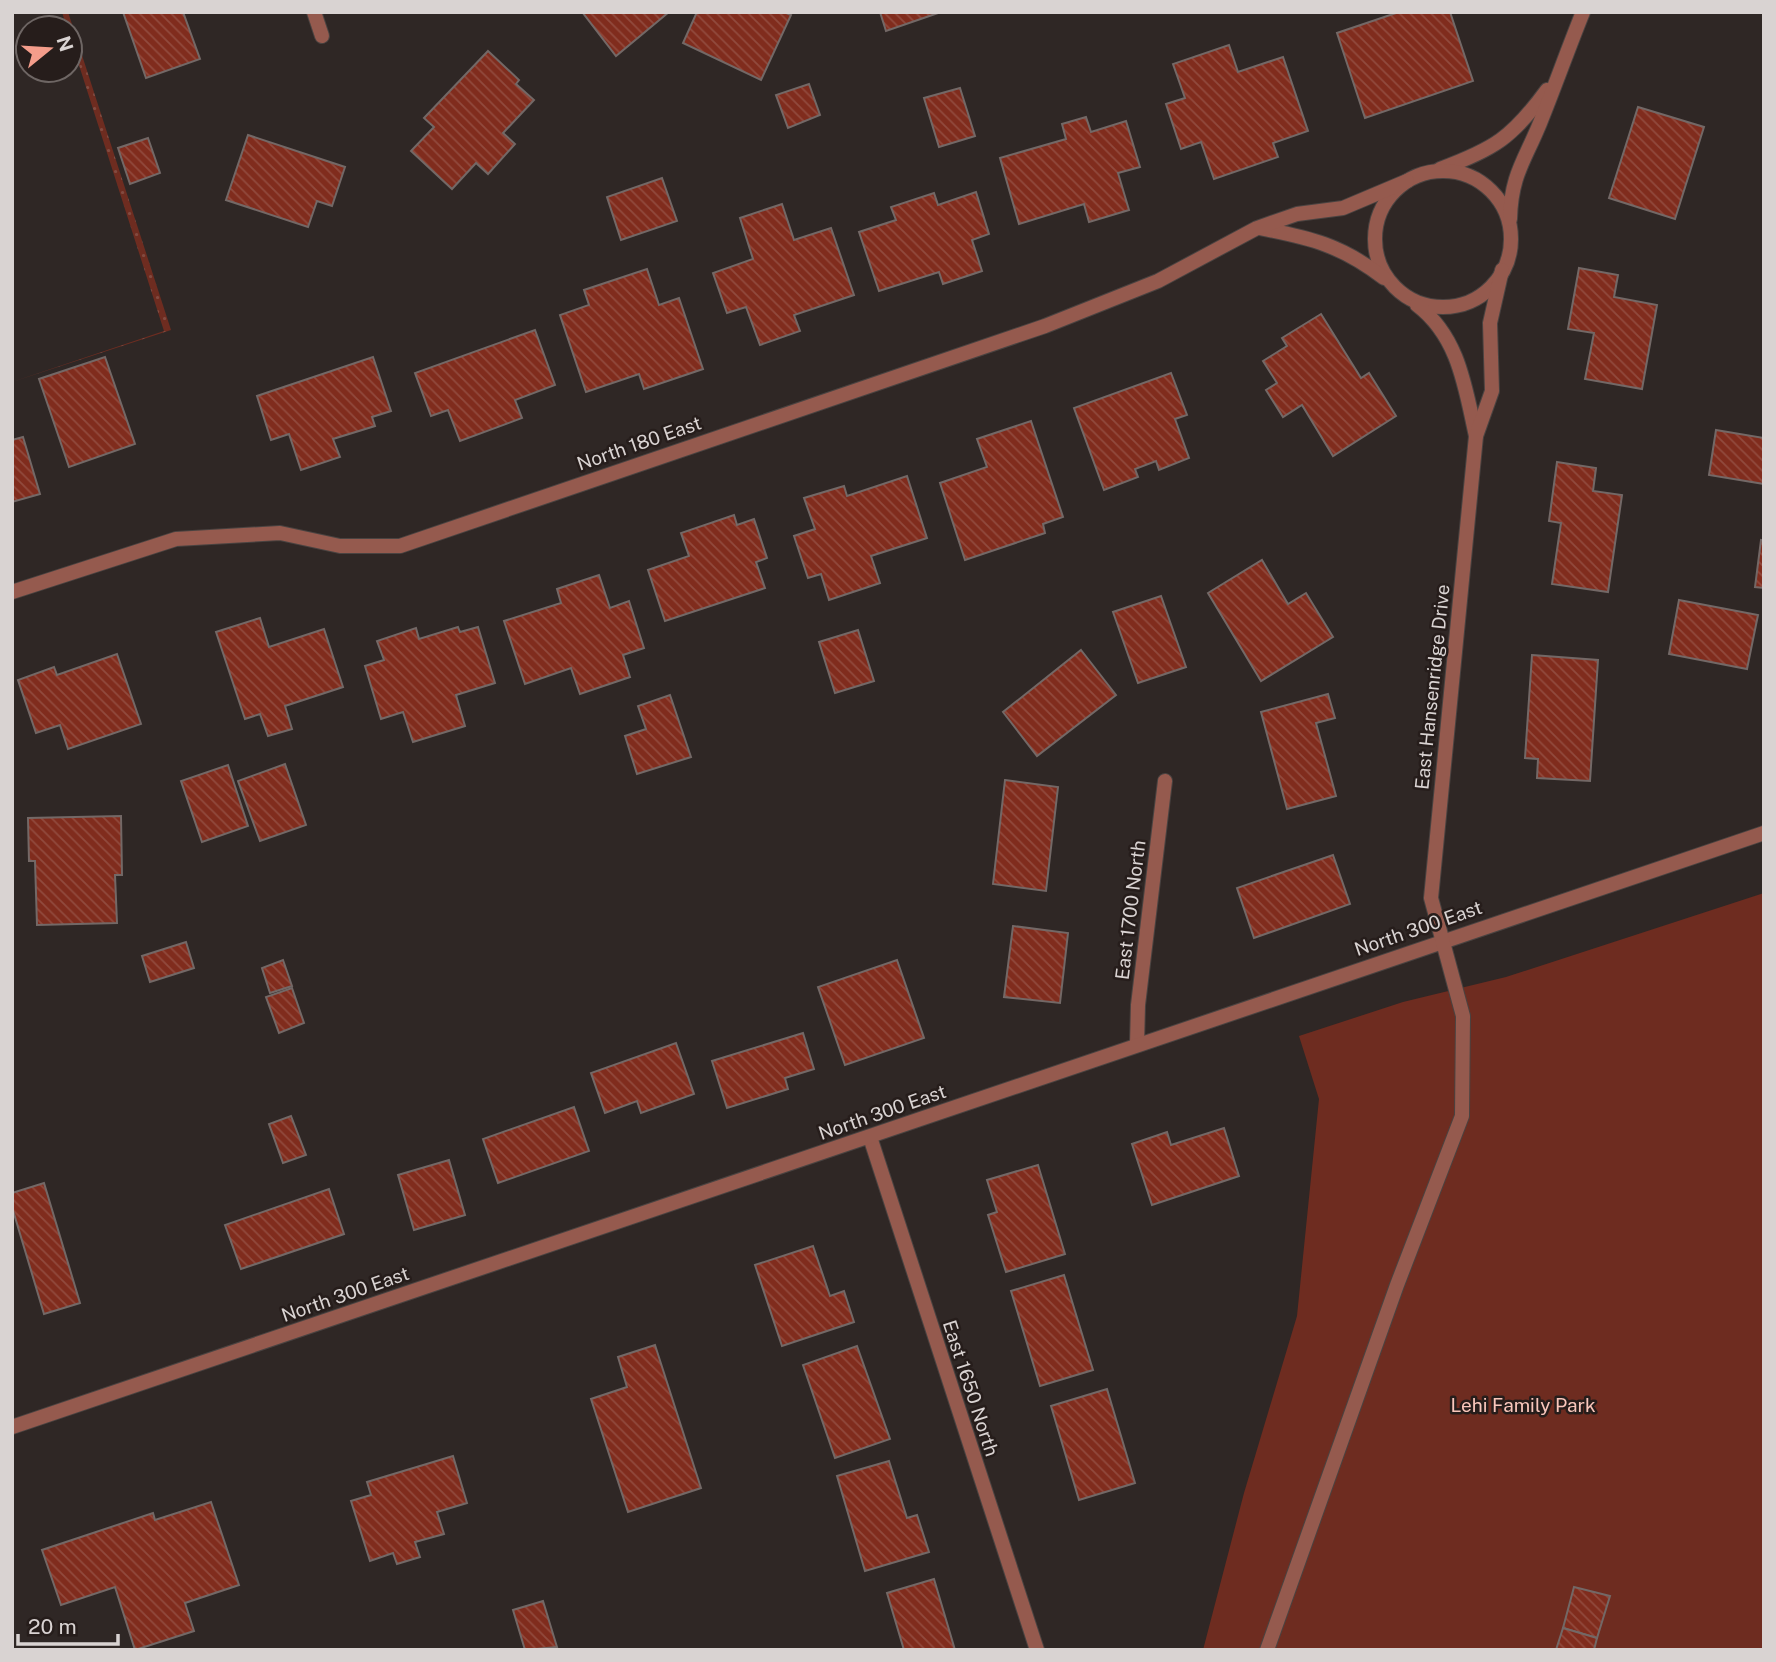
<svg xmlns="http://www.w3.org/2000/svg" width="1776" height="1662" font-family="'Public Sans',sans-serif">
  <defs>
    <pattern id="grass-dots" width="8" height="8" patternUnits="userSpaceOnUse" patternTransform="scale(1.75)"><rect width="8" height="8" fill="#6e2c20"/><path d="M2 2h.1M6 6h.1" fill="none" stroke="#824a40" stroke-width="1.8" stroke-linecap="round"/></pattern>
    <pattern id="building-back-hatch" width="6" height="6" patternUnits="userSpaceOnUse" patternTransform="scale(1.75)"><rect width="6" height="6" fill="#802c1d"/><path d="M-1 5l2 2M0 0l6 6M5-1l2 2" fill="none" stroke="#914a3d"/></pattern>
  </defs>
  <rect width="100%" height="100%" fill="#2f2725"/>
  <path fill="url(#grass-dots)" d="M62 12H68L171 330 12 382 164 331 70 37V28H67Z"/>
  <path fill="#6e2c20" d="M1764 893V1650H1203L1244 1493 1297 1316 1319 1099 1299 1036 1403 1002 1506 977Z"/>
  <g fill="url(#building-back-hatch)" stroke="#736866" stroke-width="2">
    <path d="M123 12H183L200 59 146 78Z"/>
    <path d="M669 12 616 56 583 13 584 12Z"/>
    <path d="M697 12H784L791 15 761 80 683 43Z"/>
    <path d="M880 12H941L886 31Z"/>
    <path d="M1399 12H1450L1473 81 1365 118 1337 33Z"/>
    <path d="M1229 45 1238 72 1283 57 1308 131 1273 143 1278 157 1214 179 1201 142 1181 149 1166 104 1185 98 1173 64Z"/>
    <path d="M488 51 519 80 516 84 534 100 503 133 515 144 488 174 476 163 452 189 411 151 434 127 424 118Z"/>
    <path d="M809 84 820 115 788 128 776 95Z"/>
    <path d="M960 88 975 136 939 147 924 98Z"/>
    <path d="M1638 107 1704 127 1675 219 1609 198Z"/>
    <path d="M1086 117 1091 132 1126 121 1140 167 1118 173 1129 210 1089 222 1084 204 1019 224 1000 158 1066 139 1062 124Z"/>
    <path d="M248 135 345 167 332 206 317 201 308 227 226 200Z"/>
    <path d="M148 138 160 173 130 184 118 148Z"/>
    <path d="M662 178 677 221 621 240 607 197Z"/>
    <path d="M976 192 989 234 972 240 982 271 943 284 939 272 879 291 859 232 896 220 891 207 934 193 938 205Z"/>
    <path d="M782 204 794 240 831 228 854 295 794 315 800 331 760 345 746 307 727 313 713 273 753 259 740 218Z"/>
    <path d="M1579 268 1618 275 1614 297 1657 305 1642 389 1585 379 1594 333 1568 329Z"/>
    <path d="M647 269 659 305 679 298 703 369 644 389 639 374 586 392 560 315 589 305 584 290Z"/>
    <path d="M1321 314 1361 378 1369 373 1396 416 1333 456 1302 405 1283 417 1266 390 1277 383 1263 361 1287 346 1282 338Z"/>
    <path d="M535 330 555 385 515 400 522 418 460 441 448 410 431 416 415 373Z"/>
    <path d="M105 357 135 444 69 467 39 379Z"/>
    <path d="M373 357 391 411 372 417 375 426 333 439 340 457 301 470 289 434 271 440 257 396Z"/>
    <path d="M1171 373 1187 415 1175 419 1189 458 1159 470 1156 461 1135 469 1138 477 1104 490 1074 408Z"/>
    <path d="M1031 421 1063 517 1043 524 1045 533 965 560 940 483 987 467 977 439Z"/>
    <path d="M1716 430 1764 438V484L1709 475Z"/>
    <path d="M23 437 40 494 12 502V440Z"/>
    <path d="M1557 462 1596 468 1593 491 1622 495 1608 592 1552 584 1561 523 1549 521Z"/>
    <path d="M907 476 927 538 871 556 880 583 829 600 821 574 808 578 794 536 815 529 804 498 844 486 847 496Z"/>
    <path d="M734 515 737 525 754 519 767 558 756 562 765 588 665 621 648 570 689 556 681 533Z"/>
    <path d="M1761 540 1764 541V588L1755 587Z"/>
    <path d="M1262 560 1288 604 1306 593 1333 637 1261 681 1208 593Z"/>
    <path d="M599 575 610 608 629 601 644 648 623 655 630 677 580 694 571 668 525 684 504 621 561 603 557 589Z"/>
    <path d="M1161 596 1186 667 1138 683 1113 612Z"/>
    <path d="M1679 600 1758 615 1747 669 1669 654Z"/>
    <path d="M260 618 269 647 324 629 343 687 285 706 292 729 268 736 260 714 245 719 216 632Z"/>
    <path d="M458 627 460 632 478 627 495 683 456 695 465 726 413 742 403 712 381 719 365 666 384 660 377 641 416 628 419 639Z"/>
    <path d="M858 630 874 681 835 693 819 642Z"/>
    <path d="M1081 650 1116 695 1037 756 1003 712Z"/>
    <path d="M117 654 141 724 68 749 60 725 36 733 18 680 54 667 57 675Z"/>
    <path d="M1532 655 1598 660 1590 781 1537 778 1538 759 1525 758Z"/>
    <path d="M1328 694 1335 718 1316 723 1336 796 1287 809 1261 712Z"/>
    <path d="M670 695 691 757 637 774 625 736 646 729 638 706Z"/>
    <path d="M285 764 306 825 260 841 238 781Z"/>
    <path d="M228 765 248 826 202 842 181 781Z"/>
    <path d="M1005 780 1058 787 1046 891 993 884Z"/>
    <path d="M121 816 122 875H115L117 923 37 925 35 861H29L28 818Z"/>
    <path d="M1333 855 1350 904 1254 938 1237 888Z"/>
    <path d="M1013 926 1068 933 1060 1003 1004 997Z"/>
    <path d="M186 942 194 968 150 982 142 956Z"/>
    <path d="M283 960 292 986 270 993 262 968Z"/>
    <path d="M897 960 924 1038 845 1065 818 987Z"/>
    <path d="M292 988 304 1023 279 1033 266 997Z"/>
    <path d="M803 1033 814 1069 785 1078 788 1089 727 1108 712 1061Z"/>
    <path d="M676 1043 694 1094 641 1113 637 1101 605 1113 591 1073Z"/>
    <path d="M574 1107 589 1151 498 1183 483 1139Z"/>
    <path d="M291 1116 306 1155 283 1163 269 1124Z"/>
    <path d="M1224 1128 1239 1176 1152 1205 1132 1144 1167 1132 1171 1145Z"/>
    <path d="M449 1160 465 1215 414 1230 398 1175Z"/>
    <path d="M1038 1165 1065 1254 1006 1272 988 1215 997 1212 987 1180Z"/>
    <path d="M44 1183 80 1303 44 1314 12 1207V1193Z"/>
    <path d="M329 1189 344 1234 241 1269 225 1225Z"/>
    <path d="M813 1246 830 1296 844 1291 854 1322 782 1346 755 1265Z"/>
    <path d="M1064 1275 1093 1370 1040 1386 1011 1291Z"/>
    <path d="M655 1345 701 1488 628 1512 591 1399 627 1387 618 1357Z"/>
    <path d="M857 1346 890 1439 835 1458 803 1365Z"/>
    <path d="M1107 1389 1135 1483 1079 1500 1051 1406Z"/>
    <path d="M453 1456 467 1503 437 1512 444 1534 415 1542 420 1557 397 1564 393 1553 370 1561 351 1501 371 1495 367 1482Z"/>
    <path d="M889 1461 907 1518 917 1515 929 1552 865 1571 837 1476Z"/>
    <path d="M211 1502 239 1585 185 1603 194 1631 135 1650 115 1587 61 1605 42 1550 153 1513 155 1520Z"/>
    <path d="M934 1579 955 1650H904L887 1593Z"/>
    <path d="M1574 1587 1610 1596 1597 1638 1563 1628Z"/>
    <path d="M543 1601 557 1647 525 1650 513 1610Z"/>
    <path d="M1563 1628 1597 1638 1594 1650H1556Z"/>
  </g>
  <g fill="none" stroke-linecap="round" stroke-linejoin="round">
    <defs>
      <g id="street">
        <path d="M314 12 322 36"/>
        <path d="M1440 169C1494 149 1512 138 1547 90"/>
        <circle cx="1443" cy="239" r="68"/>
        <path d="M1510 219C1511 175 1525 160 1540 123 1555 86 1568 49 1583 12"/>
        <path d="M1259 228C1311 238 1341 245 1384 278"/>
        <path d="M1417 305C1459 337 1465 387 1476 436"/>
        <path d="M12 592 176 539 280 533 340 546H400L1045 326 1158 281 1257 228 1297 214 1343 208 1407 181"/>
        <path d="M1137 1044 1138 1005 1165 781"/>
        <path d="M870 1137 1037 1650"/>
        <path d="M12 1427 1764 833"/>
        <path d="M1267 1650 1397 1285 1462 1116 1463 1016 1431 898 1476 436 1492 391 1490 323 1502 270"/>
      </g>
    </defs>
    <use href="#street" stroke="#4a4341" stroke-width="16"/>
    <use href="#street" stroke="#955a4e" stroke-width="14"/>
  </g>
  <g text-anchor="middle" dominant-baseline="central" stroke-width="5" stroke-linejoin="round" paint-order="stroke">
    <g font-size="19" fill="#d9d3d2" stroke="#261d1b">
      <text transform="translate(639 443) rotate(-19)">North 180 East</text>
      <text transform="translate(1432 687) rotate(-84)">East Hansenridge Drive</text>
      <text transform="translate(1130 910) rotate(-83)">East 1700 North</text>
      <text transform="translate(1418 928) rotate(-19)">North 300 East</text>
      <text transform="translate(882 1112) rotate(-19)">North 300 East</text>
      <text transform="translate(345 1294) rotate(-19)">North 300 East</text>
      <text transform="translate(971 1388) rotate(72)">East 1650 North</text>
    </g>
    <g font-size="19" fill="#f9c6bb" stroke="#261d1b">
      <text x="1523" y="1405">Lehi Family Park</text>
    </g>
  </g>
  <rect width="1776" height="1662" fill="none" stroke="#d9d3d2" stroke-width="28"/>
  <g transform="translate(49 49) rotate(72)"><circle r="33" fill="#261d1b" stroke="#6e6664" stroke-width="2"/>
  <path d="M0-5L12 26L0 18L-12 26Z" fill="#f49d8b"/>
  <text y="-10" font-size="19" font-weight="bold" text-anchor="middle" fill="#d9d3d2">N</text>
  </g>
  <path d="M18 1634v10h100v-10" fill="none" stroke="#d9d3d2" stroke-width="3.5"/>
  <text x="28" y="1634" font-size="21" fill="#d9d3d2" stroke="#261d1b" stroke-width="5" paint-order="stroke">20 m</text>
</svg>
